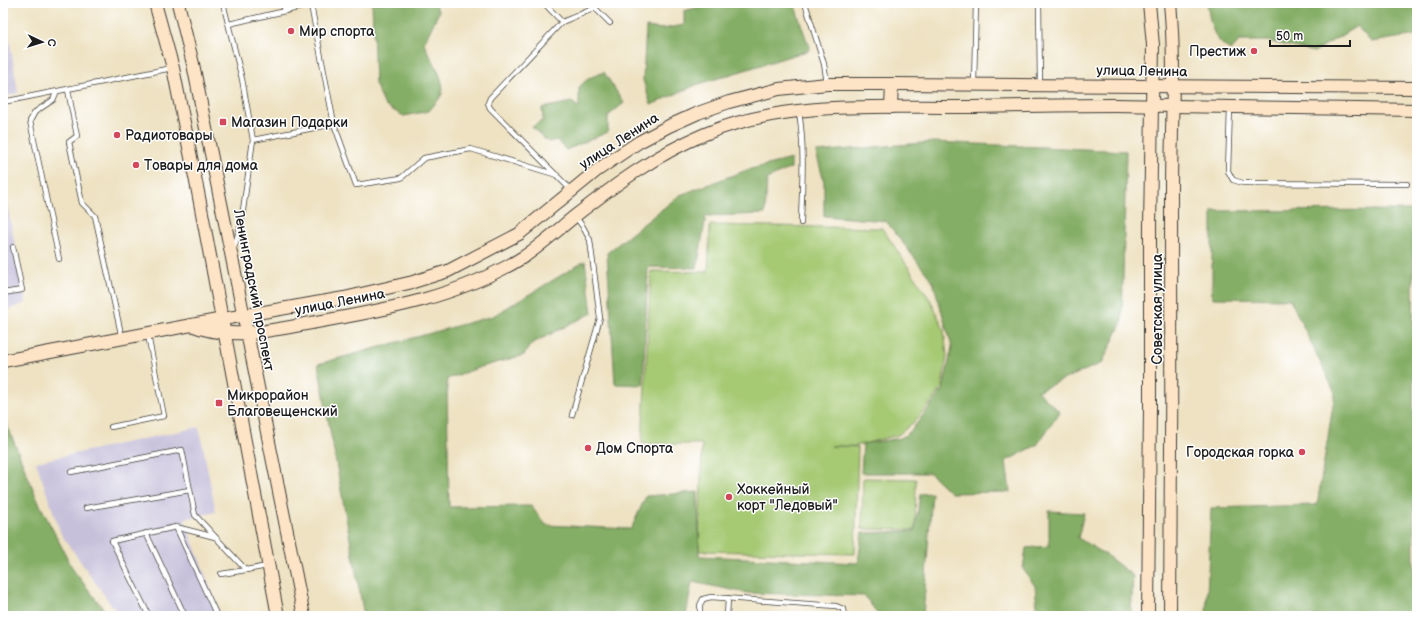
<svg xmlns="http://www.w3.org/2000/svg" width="1420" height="619" font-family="'Balsamiq Sans',sans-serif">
  <rect width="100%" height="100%" fill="#fff"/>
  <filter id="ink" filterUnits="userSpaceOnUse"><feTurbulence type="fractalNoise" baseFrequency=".025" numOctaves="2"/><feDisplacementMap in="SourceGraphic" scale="8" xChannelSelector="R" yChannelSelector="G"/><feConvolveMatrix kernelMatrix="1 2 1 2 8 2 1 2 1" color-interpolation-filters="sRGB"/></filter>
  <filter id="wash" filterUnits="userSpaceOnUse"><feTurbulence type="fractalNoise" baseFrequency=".012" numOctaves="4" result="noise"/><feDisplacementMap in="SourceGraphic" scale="16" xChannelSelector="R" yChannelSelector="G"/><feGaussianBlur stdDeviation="0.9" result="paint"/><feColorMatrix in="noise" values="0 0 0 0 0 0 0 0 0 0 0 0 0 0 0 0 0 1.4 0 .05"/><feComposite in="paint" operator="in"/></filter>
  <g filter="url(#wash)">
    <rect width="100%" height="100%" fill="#eee2c2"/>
    <g fill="#c6c0da">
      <path d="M3 3H4L18 93 3 97Z"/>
      <path d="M3 183 26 303 3 312Z"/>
      <path d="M199 427 216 512 184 519 221 616H119L61 534 36 462Z"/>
    </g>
    <g fill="#a6c973" stroke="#617248">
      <path d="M710 225 882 228 931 301 944 330 947 356 942 387 932 401 914 422 898 435 855 446H831L858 447 855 554 699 551 702 444H642L651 271 708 272Z"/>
      <path d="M863 478 916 479 915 530 862 529Z"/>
    </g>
    <g fill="#84ad65" stroke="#506440">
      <path d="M372 3H434L439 12 424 43C428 56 449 82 441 96 438 101 433 106 429 111L404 116 385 106 375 84Z"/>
      <path d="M714 3H794L810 50 696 85 651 105 643 80 646 27 663 29 684 25V11Z"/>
      <path d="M1207 3H1417V35L1371 42 1357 26 1314 52 1267 41H1239L1231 50C1212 41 1210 21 1207 3Z"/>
      <path d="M604 72 624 103 608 116V132L566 150 557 140 548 142 532 127 543 120 542 108 572 102 579 108V87L589 78Z"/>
      <path d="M934 142 1126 151 1122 322 1102 363 1037 391 1060 412 1037 445 1006 461 1010 492 951 493 930 473H861L863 444 901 438 911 431 943 389 952 347 933 282 886 221 824 216V182L816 152Z"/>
      <path d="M791 159V168L767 179 765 214 706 216 697 268 648 267 643 385 615 384 607 253 680 195 747 170Z"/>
      <path d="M1413 210 1414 616H1206L1211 508 1317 505 1335 393 1290 299 1212 298V211Z"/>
      <path d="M585 261 592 313 531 344 524 355 481 367 447 379 449 507 531 506 546 525 631 529 646 496 698 492 699 556 858 563 862 533 915 531 920 494 932 493 923 616H879L865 596 747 593 692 582 686 616H364L318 364 493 316Z"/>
      <path d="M3 415 38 501 74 571 109 616H3Z"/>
      <path d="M1049 511 1084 513 1078 538 1105 554 1133 576 1131 616H1038L1035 586 1023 569 1026 548 1049 546Z"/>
    </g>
  </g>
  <g filter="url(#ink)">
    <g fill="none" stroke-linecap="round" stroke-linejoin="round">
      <defs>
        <g id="lane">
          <path d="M223 3 242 79 253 140 241 224 234 248"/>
          <path d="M283 3 285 11"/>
          <path d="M544 3 562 22 490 98 488 103 490 108 571 190"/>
          <path d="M805 3 824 64 827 83"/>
          <path d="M1039 3 1040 85"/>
          <path d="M311 5 334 124"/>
          <path d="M562 22 595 8 610 23"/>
          <path d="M229 24 319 3"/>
          <path d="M974 83 976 3"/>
          <path d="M68 90 77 136 69 142 82 203 95 216 122 338"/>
          <path d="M56 93 53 100 35 112 30 121 59 259"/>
          <path d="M3 102 172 68"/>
          <path d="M1230 108 1228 171 1233 180 1243 183 1407 184"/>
          <path d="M799 112C805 148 802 186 801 223"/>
          <path d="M253 140 334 124 356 185 401 178 424 158 471 149 557 175"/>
          <path d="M3 293 22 290 13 247"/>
          <path d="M572 415 600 318 590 240 583 227 575 216"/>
          <path d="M111 427 164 416 148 335"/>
          <path d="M71 472 182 450 195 515 246 570 267 566"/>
          <path d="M86 508 190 490"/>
          <path d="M176 527 217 616"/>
          <path d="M146 533 185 616"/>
          <path d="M221 574 246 570"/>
          <path d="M149 616 112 541 176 527 215 537"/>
          <path d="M700 616V605L703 599 711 597 836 606 843 609 844 616"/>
          <path d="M727 616 728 598"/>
        </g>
        <g id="secondary">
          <path d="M155 3 173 68 198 192 278 616"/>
          <path d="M178 3 193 64 304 616"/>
          <path d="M891 107 892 84"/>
          <path d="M191 325C230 341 272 330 311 323 386 310 460 297 525 256 542 244 559 229 575 216 616 184 657 154 705 134 789 99 884 108 973 107 1020 106 1067 105 1114 105 1215 107 1316 109 1417 110"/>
          <path d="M3 361 223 319 344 298 413 282 448 271 519 234 596 171 621 154 639 142 669 126 698 113 729 102 779 89 827 84H892L1417 88"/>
          <path d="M1148 616 1150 407V226L1153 45 1149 3"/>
          <path d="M1170 616C1171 474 1172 333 1171 191 1171 128 1176 65 1170 3"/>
        </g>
      </defs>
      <use href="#lane" stroke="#3c3a35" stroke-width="6"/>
      <use href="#secondary" stroke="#3c3a35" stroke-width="14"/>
      <use href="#lane" stroke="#fff" stroke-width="4.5"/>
      <use href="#secondary" stroke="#fee4c6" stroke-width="12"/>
    </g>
  </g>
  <g fill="#d1495b" stroke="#fff" stroke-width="1.5">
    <circle cx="291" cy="31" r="4"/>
    <circle cx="1254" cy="51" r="4"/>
    <rect x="219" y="118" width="8" height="8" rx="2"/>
    <circle cx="117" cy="135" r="4"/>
    <circle cx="136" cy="165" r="4"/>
    <rect x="215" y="399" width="8" height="8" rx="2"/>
    <circle cx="588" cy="448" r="4"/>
    <circle cx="1302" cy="452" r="4"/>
    <circle cx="729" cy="497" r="4"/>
  </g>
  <g text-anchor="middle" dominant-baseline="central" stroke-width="3" stroke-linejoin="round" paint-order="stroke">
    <g font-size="14" fill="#1c1c1c" stroke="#fff" text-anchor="start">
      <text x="299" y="31">Мир спорта</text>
      <text x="1246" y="51" text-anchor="end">Престиж</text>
      <text x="231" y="122">Магазин Подарки</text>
      <text x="125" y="135">Радиотовары</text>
      <text x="144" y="165">Товары для дома</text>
      <text x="227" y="395">Микрорайон<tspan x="227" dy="16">Благовещенский</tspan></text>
      <text x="596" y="448">Дом Спорта</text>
      <text x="1294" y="452" text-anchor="end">Городская горка</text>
      <text x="737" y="489">Хоккейный<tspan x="737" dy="16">корт "Ледовый"</tspan></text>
    </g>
    <g font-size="14" fill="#1c1c1c" stroke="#fff">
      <text transform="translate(1142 71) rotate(1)">улица Ленина</text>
      <text transform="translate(619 141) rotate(-33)">улица Ленина</text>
      <text transform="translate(254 290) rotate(79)">Ленинградский проспект</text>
      <text transform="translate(340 302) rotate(-11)">улица Ленина</text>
      <text transform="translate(1157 309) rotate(-90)">Советская улица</text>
    </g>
  </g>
  <rect width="1420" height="619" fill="none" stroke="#fff" stroke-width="16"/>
  <g transform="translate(42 42) rotate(94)" stroke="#ffffff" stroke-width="3" paint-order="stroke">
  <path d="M0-3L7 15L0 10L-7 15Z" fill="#1c1c1c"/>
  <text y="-6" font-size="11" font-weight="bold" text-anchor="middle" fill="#1c1c1c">С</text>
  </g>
  <path d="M1270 40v6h80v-6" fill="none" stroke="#1c1c1c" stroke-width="2"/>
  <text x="1276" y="40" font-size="12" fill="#1c1c1c" stroke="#ffffff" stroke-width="3" paint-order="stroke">50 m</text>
</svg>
